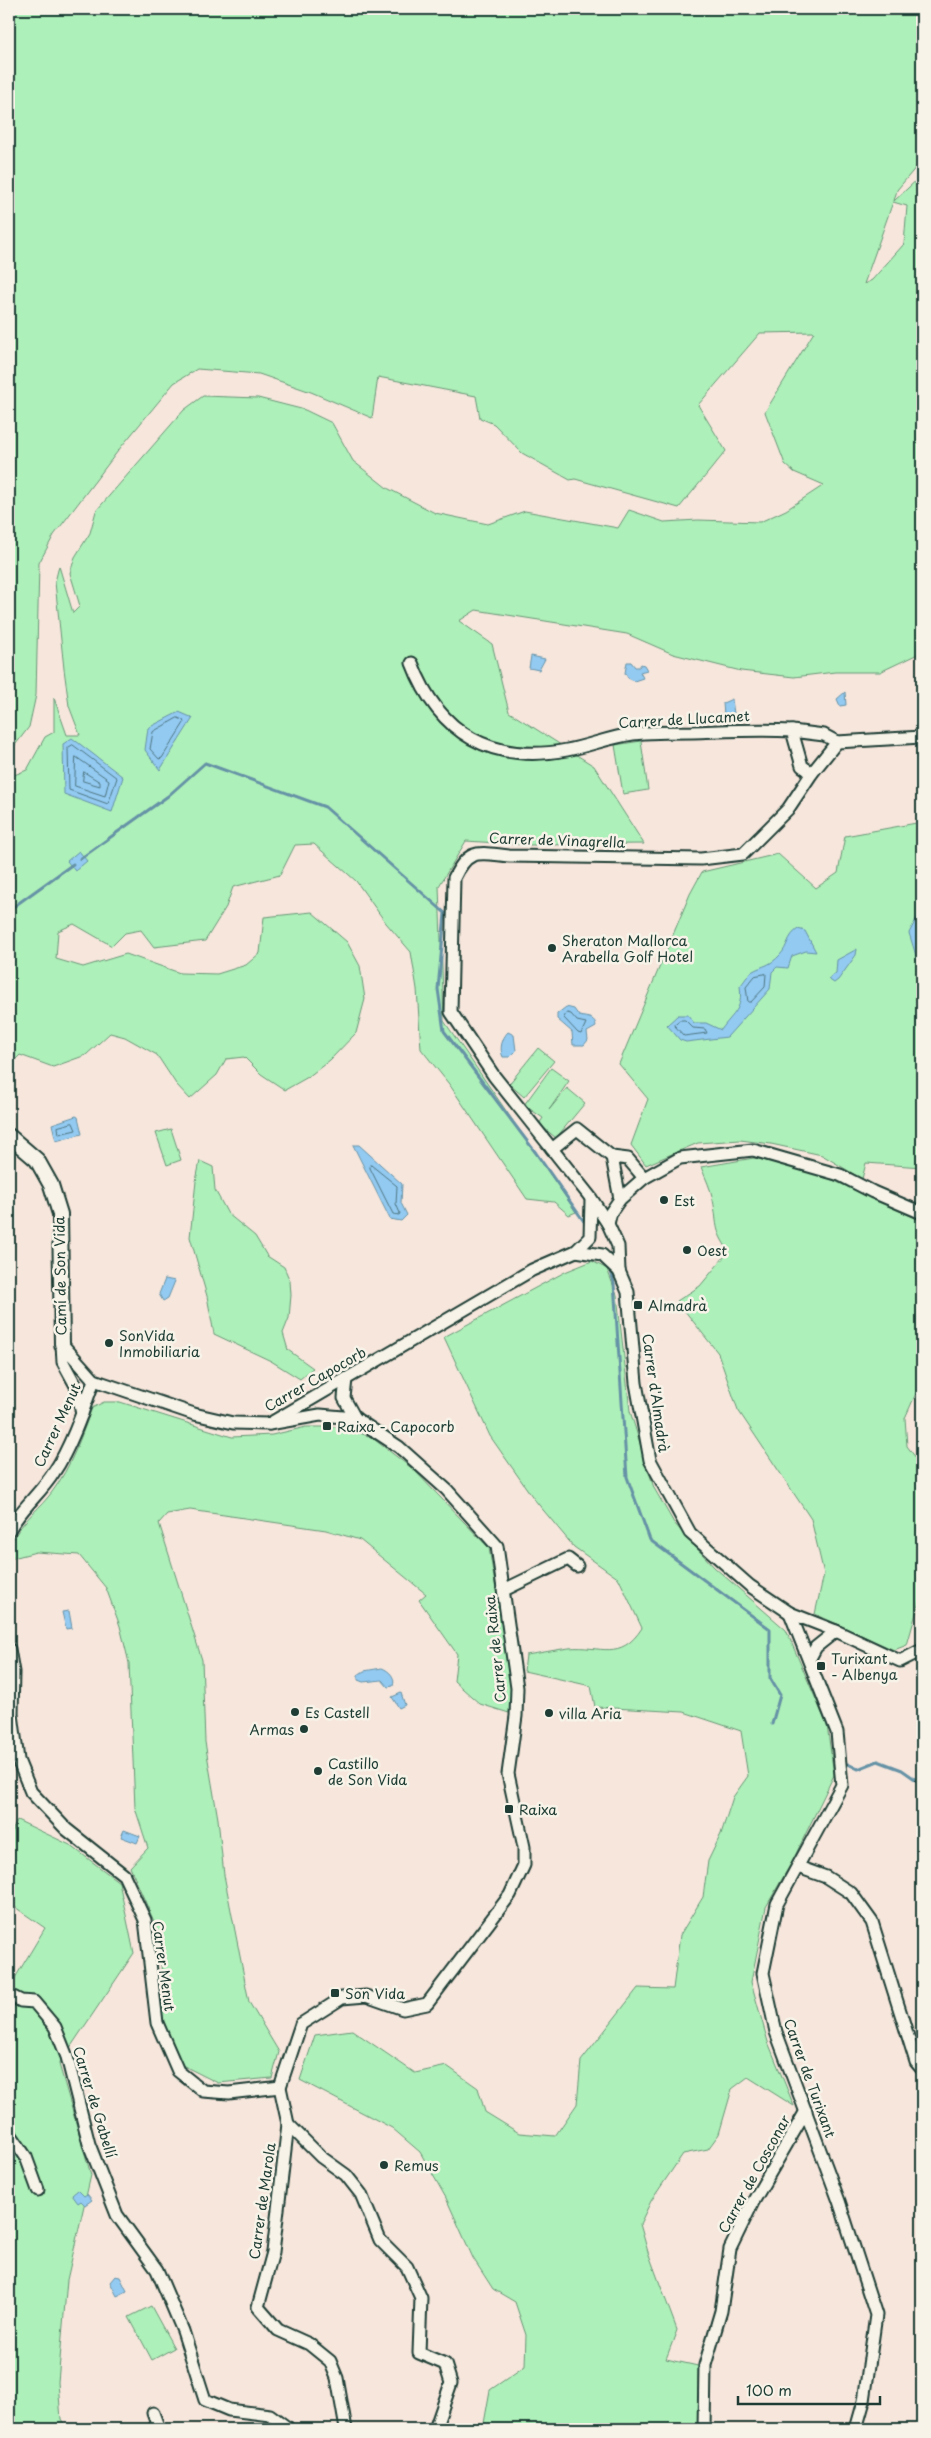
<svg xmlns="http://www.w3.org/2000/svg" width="931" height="2438" font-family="'Playpen Sans',sans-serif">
  <rect width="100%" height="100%" fill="#f7e6dc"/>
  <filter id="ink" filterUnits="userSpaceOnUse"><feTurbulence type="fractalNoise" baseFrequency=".02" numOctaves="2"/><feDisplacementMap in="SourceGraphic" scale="10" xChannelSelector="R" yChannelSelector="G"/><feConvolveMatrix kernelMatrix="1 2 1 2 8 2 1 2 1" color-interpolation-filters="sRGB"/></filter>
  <g filter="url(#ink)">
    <g fill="#aef0b9" stroke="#669676" fill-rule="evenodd">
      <path d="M9 9H922V160L897 190 894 201 922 175V652L880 672H835L794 677 741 671 673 654 627 634 476 610 459 621 492 644 509 712 594 766 644 844 530 845 466 841 439 886 444 1021 576 1212 569 1215 554 1202 527 1199 449 1084 421 1049 417 989 411 952 386 923 356 881 314 844 295 845 280 875 233 887 226 907 205 941 154 947 141 930 125 933 112 946 74 924 58 931 56 959 83 967 126 954 180 973 217 974 246 965 260 953 264 917 312 912 347 942 360 966 365 999 356 1033 330 1060 308 1077 285 1090 261 1074 244 1057 226 1059 217 1075 190 1099 176 1084 157 1055 125 1037 110 1033 86 1055 53 1067 20 1055 9 1066V777L27 770 45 737 54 732V698L67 735H80L69 706 64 669 55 582 59 566 73 613 80 606 70 573 75 557 90 533 96 511 184 410 203 396 258 398 305 410 332 423 353 461 387 488 435 513 488 524 525 511 618 528 629 510 664 522 698 520 760 522 786 510 824 485 794 472 785 464 765 412 814 332 760 333 698 405 726 451 679 508 575 479 570 480 522 453 494 424 480 418 476 396 378 377 372 418 311 392 259 374 197 369 174 383 121 447 54 535 39 563 36 695 29 727 9 753ZM893 202 907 206 904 244 872 280 864 284Z"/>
      <path d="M641 741 648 790 623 794 615 745Z"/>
      <path d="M922 822V1167L866 1163 862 1179 822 1155 771 1144 740 1140 698 1143 646 1165 631 1145 648 1099 619 1064 690 894 702 872 778 854 816 888 838 873 845 836Z"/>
      <path d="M538 1048 554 1061 524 1097 509 1084Z"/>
      <path d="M551 1068 569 1081 549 1110 567 1088 585 1103 556 1138 539 1124 543 1118 524 1105Z"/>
      <path d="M171 1129 181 1160 167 1165 156 1133Z"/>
      <path d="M754 1158 815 1172 922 1221V1380L905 1418 907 1446 922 1466V1592L907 1645 894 1650 815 1614 824 1574 811 1519 738 1410 718 1353 677 1301 700 1286 729 1251C713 1229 718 1224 713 1200 711 1189 705 1177 701 1167Z"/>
      <path d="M200 1161 213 1167 215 1190 228 1214 255 1236 267 1256 284 1267 290 1281 291 1295 289 1318 283 1333 288 1350 313 1368 300 1379 271 1361 214 1334 207 1296 190 1237 196 1181Z"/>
      <path d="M592 1261 607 1269 617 1295 630 1411 654 1488 674 1523 714 1567 786 1630 827 1725 834 1775 793 1860 766 1907 751 1982 768 2042 794 2106 748 2077 732 2089 719 2134 708 2149 683 2154 651 2201 640 2224 648 2252 677 2330 666 2359 698 2366V2429H483L490 2390 525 2366 526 2335 515 2302 493 2289 473 2258 446 2198 420 2152 392 2128 300 2080 315 2035 352 2030 415 2073 447 2066 478 2088 485 2112 519 2133 555 2136 577 2104 581 2061 638 1988 673 1989 680 1935 703 1897 708 1861 721 1834 733 1797 748 1776 741 1731 684 1712 595 1707 591 1686 524 1671 526 1655C540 1653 554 1650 569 1648 601 1645 620 1662 642 1628L619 1579 574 1547 534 1499 490 1436 444 1337 565 1272Z"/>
      <path d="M104 1402H120L232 1437 272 1435 306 1427H343L371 1437 414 1470 489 1548 512 1686 509 1713 480 1704 454 1681 457 1654 419 1600 426 1594 360 1540 326 1530 190 1510 167 1514 159 1523 202 1660 205 1742 218 1819 224 1875 249 2002 279 2052 272 2078 218 2083 182 2065 163 2020 161 1960 156 1926 130 1867 148 1848 135 1808 129 1663 120 1626 106 1588 79 1555 36 1552 9 1559C9 1529 36 1514 52 1492 71 1467 81 1437 92 1408Z"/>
      <path d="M17 1820 70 1845 119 1882 134 1953 59 2064 91 2175 67 2280 58 2382 61 2420 66 2429H9V1988L45 1928 9 1903V1839Z"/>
      <path d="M151 2306 174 2348 152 2360 129 2317Z"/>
    </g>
    <g fill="#93caf2" stroke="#6592a6">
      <path d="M531 656 545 659 539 670 529 668Z"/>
      <path d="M627 662H631L635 667H639L641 664 644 665 647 670 640 672 643 678 634 681 628 678 625 673Z"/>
      <path d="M845 692 846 705 840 706 837 699Z"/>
      <path d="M732 699 734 714 724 716 723 703Z"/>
      <path d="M179 712 193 718 160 770 145 750 148 728Z"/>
      <path d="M72 738 123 777 112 812 64 794 63 744Z"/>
      <path d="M79 851 87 861 75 871 67 861Z"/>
      <path d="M922 914V963L918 962 909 933 918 916Z"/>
      <path d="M798 929 805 931 816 952 806 951 792 956 788 968 777 967 772 972 770 989 727 1037 686 1042 680 1040 667 1025 678 1015H688L694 1023H706L721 1030C734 1012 743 1010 740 986 744 982 748 974 753 971 764 965 770 966 780 955 788 947 787 936 798 929Z"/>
      <path d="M857 949 856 955 838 980 834 983 828 979 836 973 837 960Z"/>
      <path d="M566 1007 574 1009 579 1016C588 1018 596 1017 596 1027L587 1032 588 1040 584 1045H573L572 1032 557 1019V1014Z"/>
      <path d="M508 1032 514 1035 516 1051 510 1057H503C499 1049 502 1038 508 1032Z"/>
      <path d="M76 1116 78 1117 82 1134 56 1141 52 1124Z"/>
      <path d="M353 1145H359L402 1184 401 1203 407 1215 401 1221 390 1219Z"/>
      <path d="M165 1279 175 1281 168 1298 163 1301 159 1294Z"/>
      <path d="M69 1611 72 1628 66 1629 62 1612Z"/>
      <path d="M382 1668C390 1671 396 1678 393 1686L388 1687 382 1680 363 1682 358 1680V1675L364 1671Z"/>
      <path d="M401 1693 405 1705 399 1708 392 1697Z"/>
      <path d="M124 1830 140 1836 137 1843 121 1837Z"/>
      <path d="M78 2190 84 2196 87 2194 92 2200 85 2205 81 2201 78 2203 72 2195Z"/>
      <path d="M115 2276 120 2277 127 2291 117 2296 110 2282Z"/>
    </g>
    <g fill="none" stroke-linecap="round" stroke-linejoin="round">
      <g stroke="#4d7580" stroke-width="1">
        <path d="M178 718 183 720 184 723 162 758 159 759 150 749 153 732Z"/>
        <path d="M73 745 117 778 108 804 69 790 68 748Z"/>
        <path d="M76 757 109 780 105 796 75 786Z"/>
        <path d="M84 772 100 782V786L83 781Z"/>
        <path d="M766 974 765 987 751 1002H748L746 987 755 976Z"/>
        <path d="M567 1013 571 1014 577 1021 586 1023 581 1034 578 1033 564 1018Z"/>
        <path d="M680 1020H685L693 1028 705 1029 707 1033 684 1036 674 1025Z"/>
        <path d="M73 1123 76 1130 59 1134 58 1127Z"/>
        <path d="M371 1165 397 1186 396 1204 400 1213 399 1215 393 1214 370 1168Z"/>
      </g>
      <g stroke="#6592a6" stroke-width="3">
        <path d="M80 859 168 796 205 763 325 807 445 913 438 989 444 1031 536 1153 585 1223"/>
        <path d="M9 910 73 864"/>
        <path d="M611 1271 614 1283 627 1477 650 1540 770 1629V1678L780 1695 772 1724"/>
        <path d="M848 1764 858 1769 878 1761 902 1770 922 1784"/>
      </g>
      <defs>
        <g id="minor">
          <path d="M412 663C439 734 492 764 567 750 589 746 610 737 633 734 653 732 673 732 693 732 726 731 759 729 792 731L802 766 812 773"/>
          <path d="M792 731 824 735 837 742"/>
          <path d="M837 742 922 737"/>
          <path d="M552 1149 577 1129 612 1157 620 1199"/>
          <path d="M612 1157 628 1159 644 1178"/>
          <path d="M608 1224 611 1212 620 1199 644 1178 680 1158 753 1150 840 1175 873 1192 922 1213"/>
          <path d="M576 1251 602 1255 619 1271 628 1292 636 1383 650 1460 690 1533 750 1586 790 1613 836 1631 900 1661 922 1650"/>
          <path d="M619 1271 618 1246 608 1224 591 1198 494 1076 451 1012 454 878C469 847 479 853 509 856L701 859 743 854 788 809 812 773 837 742"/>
          <path d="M62 1344 94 1380 194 1414 233 1423 269 1424 532 1270 576 1251 590 1237 591 1200"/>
          <path d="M62 1344 63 1362 76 1386 82 1414"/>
          <path d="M346 1379 344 1398 355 1418"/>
          <path d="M269 1424 320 1415 355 1418 399 1447 447 1490 497 1546 517 1688 516 1716 508 1774 524 1847V1865L510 1895 427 2004 403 2009 366 1996 342 1998 301 2024 280 2087 288 2124 273 2252 258 2307 278 2330 309 2344 330 2361 337 2378 346 2429"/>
          <path d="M9 1530C21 1508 41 1493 54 1472 71 1447 84 1408 94 1380"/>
          <path d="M504 1590 568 1559 577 1566"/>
          <path d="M790 1613 837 1732 842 1785 777 1904 763 1973 776 2032 839 2201 876 2315 864 2401 856 2429"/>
          <path d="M9 1649 13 1672 12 1714 18 1760 31 1792 66 1829 124 1875 145 1920 157 2023 178 2071 203 2091 229 2093 280 2087"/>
          <path d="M809 1660 816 1647 836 1631"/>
          <path d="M798 1867 826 1877 851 1893 872 1922 916 2062 922 2069"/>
          <path d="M9 1995 21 2001 34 2002 55 2027 67 2057 89 2144 117 2215 157 2270 183 2331 205 2400 229 2410 270 2415 289 2429"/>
          <path d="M288 2124 321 2157 346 2175 361 2194 380 2240 407 2267 421 2298 419 2353 445 2364 451 2383 435 2429"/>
          <path d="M9 2132 26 2157 38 2190"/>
          <path d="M153 2413 159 2429"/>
          <path d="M704 2429 705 2365 721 2311 730 2249 753 2202 806 2111"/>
        </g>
        <path id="tertiary" d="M9 1136 37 1160 51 1185 60 1214 62 1344"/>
      </defs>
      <use href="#minor" stroke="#1f3d34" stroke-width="15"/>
      <use href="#tertiary" stroke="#1f3d34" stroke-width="18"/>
      <use href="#minor" stroke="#f7f3e8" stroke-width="11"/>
      <use href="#tertiary" stroke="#f7f3e8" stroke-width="14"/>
    </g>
  </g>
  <g fill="#1f3d34" stroke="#f7f3e8" stroke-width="2">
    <circle cx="552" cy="948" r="5"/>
    <circle cx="664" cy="1200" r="5"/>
    <circle cx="687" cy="1250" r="5"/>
    <rect x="633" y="1300" width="10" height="10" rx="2.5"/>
    <circle cx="109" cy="1343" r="5"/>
    <rect x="322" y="1421" width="10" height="10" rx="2.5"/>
    <rect x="816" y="1661" width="10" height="10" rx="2.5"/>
    <circle cx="295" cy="1712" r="5"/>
    <circle cx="549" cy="1713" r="5"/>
    <circle cx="304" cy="1729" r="5"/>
    <circle cx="318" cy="1771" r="5"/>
    <rect x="504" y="1804" width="10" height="10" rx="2.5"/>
    <rect x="330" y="1988" width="10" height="10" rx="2.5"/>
    <circle cx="384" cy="2165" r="5"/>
  </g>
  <g text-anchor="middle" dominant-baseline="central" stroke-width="5" stroke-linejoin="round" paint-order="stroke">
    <g font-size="14" fill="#1f3d34" stroke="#f7f3e8">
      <text transform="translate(684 719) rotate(-3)">Carrer de Llucamet</text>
      <text transform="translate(557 840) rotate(2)">Carrer de Vinagrella</text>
      <text transform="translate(60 1276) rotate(-91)">Camí de Son Vida</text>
      <text transform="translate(315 1379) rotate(-30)">Carrer Capocorb</text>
      <text transform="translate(656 1393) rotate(82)">Carrer d'Almadrà</text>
      <text transform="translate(57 1425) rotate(-65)">Carrer Menut</text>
      <text transform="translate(495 1649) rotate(-96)">Carrer de Raixa</text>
      <text transform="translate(164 1966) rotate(82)">Carrer Menut</text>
      <text transform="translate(810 2078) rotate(70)">Carrer de Turixant</text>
      <text transform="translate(95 2102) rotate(73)">Carrer de Gabellí</text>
      <text transform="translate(754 2174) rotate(-61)">Carrer de Cosconar</text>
      <text transform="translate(262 2201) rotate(-82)">Carrer de Marola</text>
    </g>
    <g font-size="14" fill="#1f3d34" stroke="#f7f3e8" text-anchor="start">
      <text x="562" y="940">Sheraton Mallorca<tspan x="562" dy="16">Arabella Golf Hotel</tspan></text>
      <text x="674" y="1200">Est</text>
      <text x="697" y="1250">Oest</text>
      <text x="648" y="1305">Almadrà</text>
      <text x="119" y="1335">SonVida<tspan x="119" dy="16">Inmobiliaria</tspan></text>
      <text x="337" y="1426">Raixa - Capocorb</text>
      <text x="831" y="1658">Turixant<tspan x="831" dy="16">- Albenya</tspan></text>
      <text x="305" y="1712">Es Castell</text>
      <text x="559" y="1713">villa Aria</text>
      <text x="294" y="1729" text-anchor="end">Armas</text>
      <text x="328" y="1763">Castillo<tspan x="328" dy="16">de Son Vida</tspan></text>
      <text x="519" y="1809">Raixa</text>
      <text x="345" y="1993">Son Vida</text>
      <text x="394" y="2165">Remus</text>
    </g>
  </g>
  <rect width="931" height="2438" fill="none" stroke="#f7f3e8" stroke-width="30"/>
  <rect x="15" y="15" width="901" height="2408" fill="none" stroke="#1f3d34" stroke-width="2" filter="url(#ink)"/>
  <path d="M738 2396v8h142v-8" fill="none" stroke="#1f3d34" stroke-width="2.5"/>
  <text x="746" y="2396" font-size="15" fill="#1f3d34" stroke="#f7f3e8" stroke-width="4" paint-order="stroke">100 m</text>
</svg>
